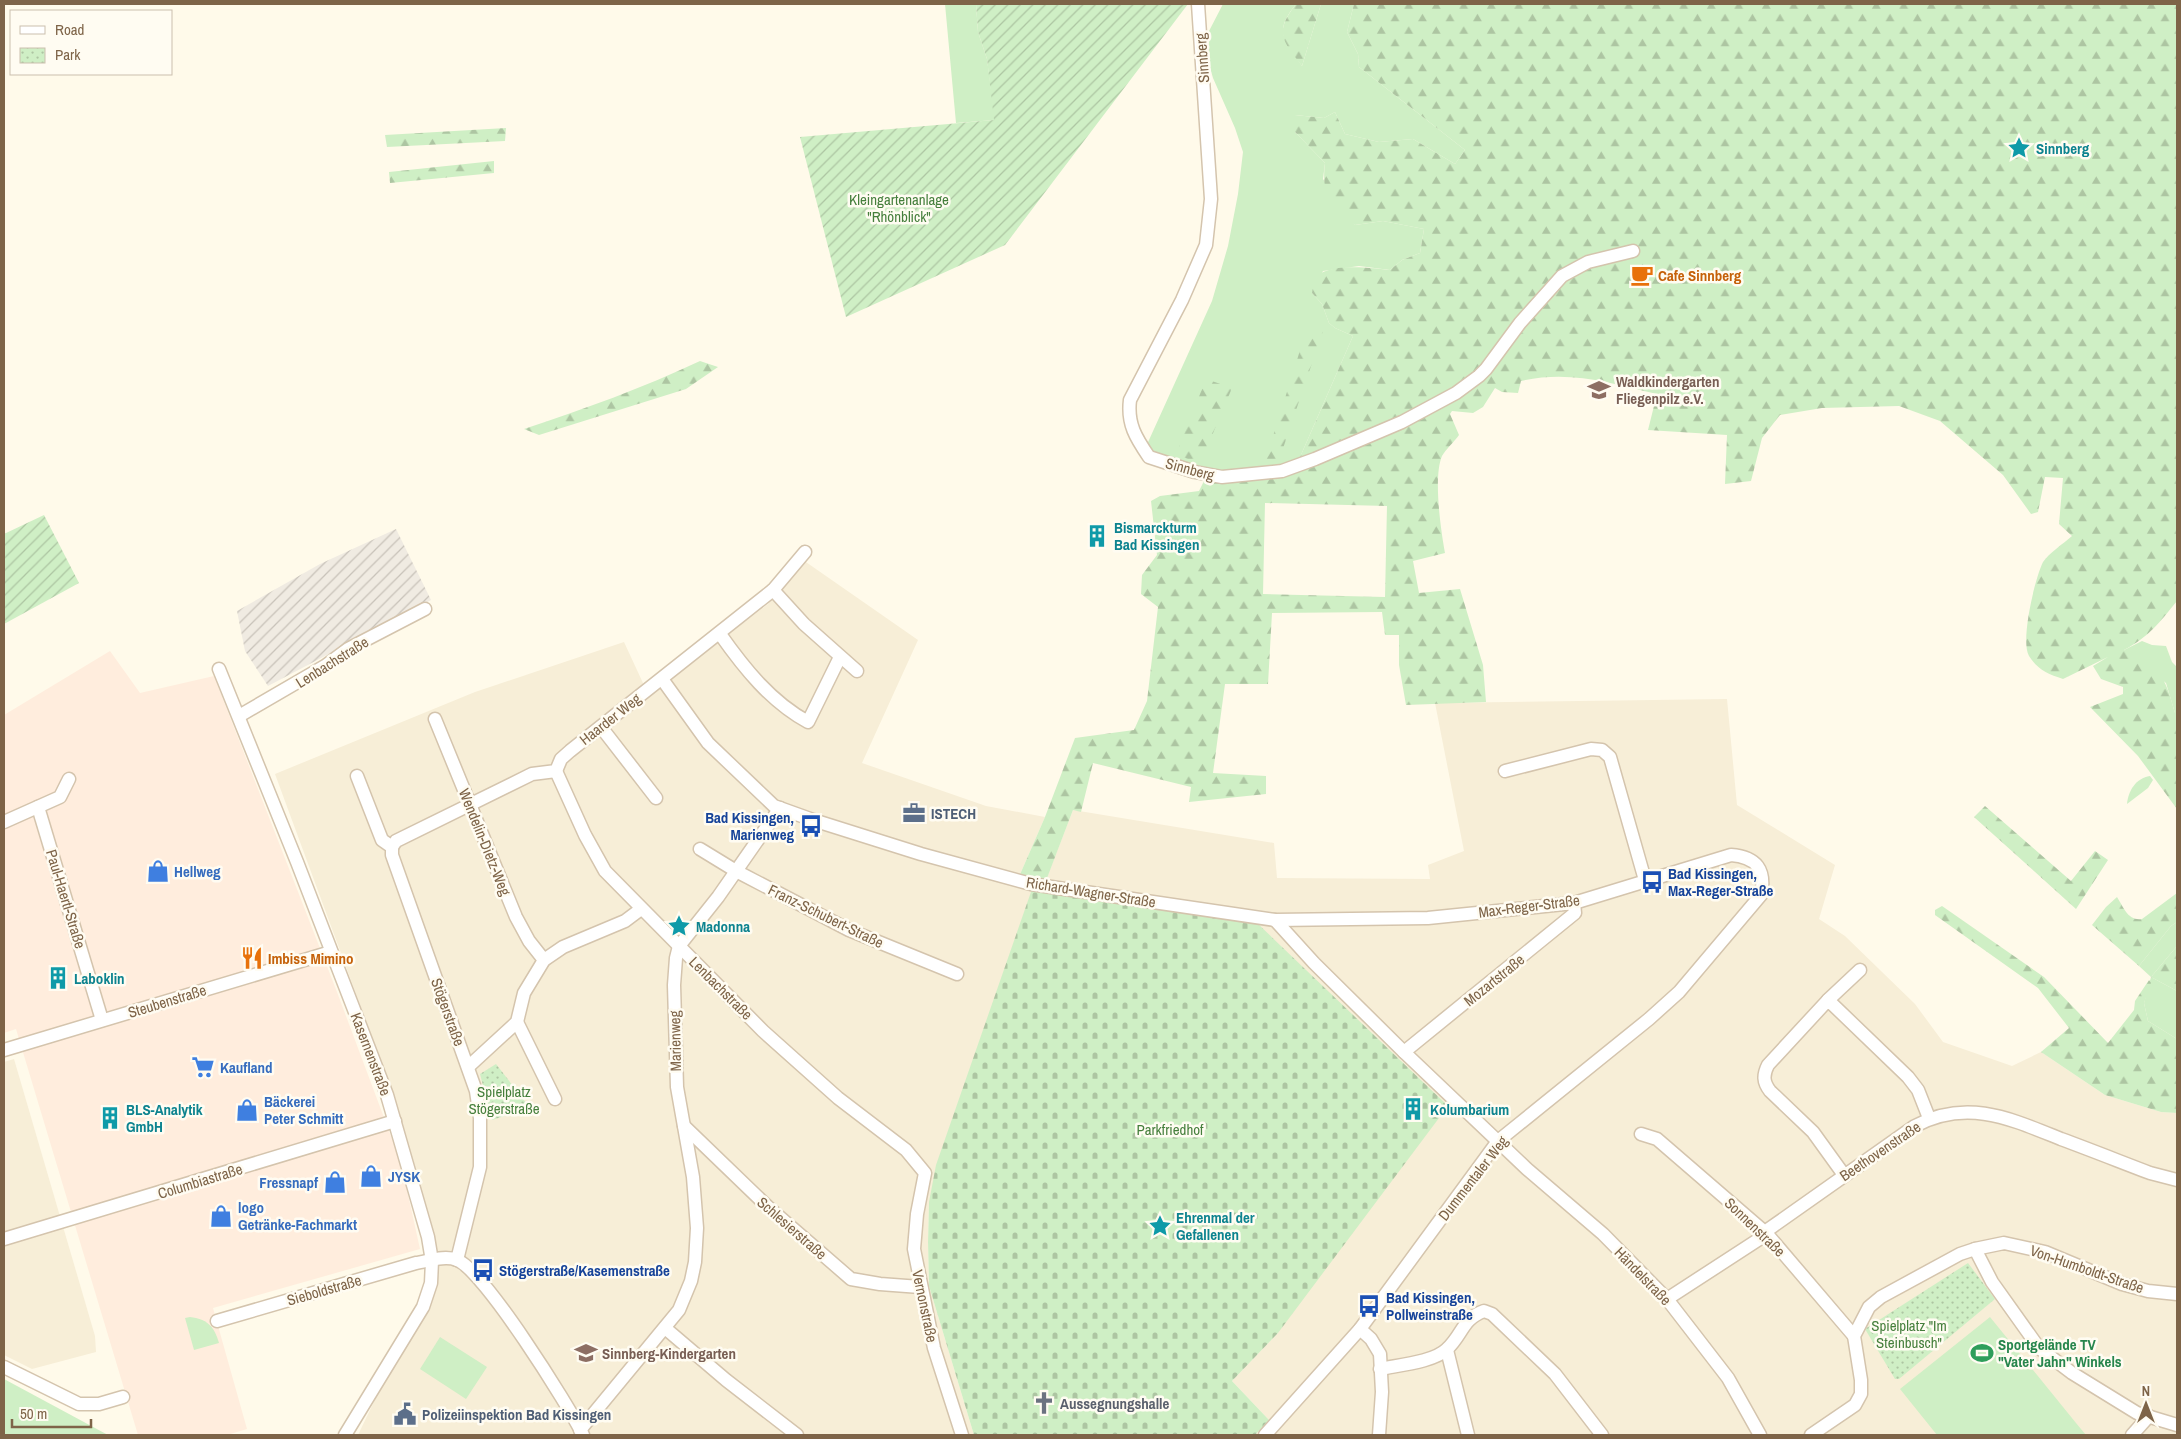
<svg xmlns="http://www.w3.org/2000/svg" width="2181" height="1439" font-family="'Archivo Narrow',sans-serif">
  <defs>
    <pattern id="industrial-furrows" width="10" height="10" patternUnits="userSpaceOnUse" patternTransform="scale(1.25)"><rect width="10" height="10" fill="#f0ebe2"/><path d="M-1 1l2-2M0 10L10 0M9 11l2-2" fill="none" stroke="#c8c2b9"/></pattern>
    <pattern id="forest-firs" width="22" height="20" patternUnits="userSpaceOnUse" patternTransform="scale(1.25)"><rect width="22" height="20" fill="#cfefc5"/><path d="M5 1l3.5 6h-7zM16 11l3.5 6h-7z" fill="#adc5a2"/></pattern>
    <pattern id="cemetery-stones" width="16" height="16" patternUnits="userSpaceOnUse" patternTransform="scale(1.25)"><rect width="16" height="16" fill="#cfefc5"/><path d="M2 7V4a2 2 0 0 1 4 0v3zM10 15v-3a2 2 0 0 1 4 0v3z" fill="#adc5a2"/></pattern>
    <pattern id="park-dots" width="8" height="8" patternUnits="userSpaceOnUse" patternTransform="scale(1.25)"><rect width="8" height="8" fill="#cfefc5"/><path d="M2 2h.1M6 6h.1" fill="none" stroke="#adc5a2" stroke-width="1.8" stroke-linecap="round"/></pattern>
    <pattern id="garden-furrows" width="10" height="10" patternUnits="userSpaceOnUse" patternTransform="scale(1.25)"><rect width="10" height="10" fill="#cfefc5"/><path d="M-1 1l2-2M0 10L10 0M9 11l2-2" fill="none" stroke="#adc5a2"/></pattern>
  </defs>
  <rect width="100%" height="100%" fill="#fffaea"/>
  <g fill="#f7eed7">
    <path d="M803 560 918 640 862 763 986 806 1045 817 1018 879 1044 885 1073 810 1274 843 1277 878 1430 879 1428 865 1464 851 1435 703 1727 699 1737 805 1835 865 1819 919 1845 936 1915 1004 1943 1042 2012 1066 2041 1052 2105 1095 2161 1112 2177 1113V1435H1255L1269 1420 1232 1381 1278 1333 929 1202 928 1242 929 1286 974 1435H358L381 1387 432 1302 437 1272 435 1242 414 1163 391 1089 275 774 475 692 624 642 649 696 768 604Z"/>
    <path d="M14 1059 95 1336 96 1352 32 1369 4 1355V1062Z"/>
  </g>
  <path fill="#ffeddd" d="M110 651 140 693 214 676 337 992 401 1163 420 1249 213 1308 247 1429 227 1435H138L16 1029 4 1033V715Z"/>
  <path fill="url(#industrial-furrows)" d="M396 529 431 600 268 686 245 651 237 611 320 564Z"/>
  <g fill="#cfefc5">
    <path d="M945 4H976L978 32 987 59 995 120 956 123Z"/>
    <path d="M1223 4H1296C1273 33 1284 38 1302 66L1321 4H1354L1347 32 1358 54 1359 67 1465 150 1455 164 1413 139 1379 142 1345 134 1335 112 1324 118 1295 115V132L1325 163 1323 179 1355 225 1383 221 1424 229 1420 253 1402 260 1390 270 1359 266 1323 271 1312 293 1322 304 1329 323 1335 328 1353 336 1297 464 1224 476 1144 451 1212 301 1228 246 1238 194 1243 152 1235 128 1213 78 1209 64 1208 33Z"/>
    <path d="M2142 641 2152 645 2166 646 2172 662 2177 667V713H2175L2166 683 2124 650Z"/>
    <path d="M2150 776 2153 780 2148 788 2127 804C2128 791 2136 778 2150 776Z"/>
    <path d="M2177 922V946L2151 977 2177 991V1039L2148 1021 2144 1003 2151 977 2139 966 2171 926Z"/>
    <path d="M190 1317C207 1319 214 1326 219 1343L194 1350 185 1318Z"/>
    <path d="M1990 1317 2076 1423 2086 1435H1937L1900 1389Z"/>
    <path d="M440 1337 487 1367 466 1399 420 1369Z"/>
    <path d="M4 1379 108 1435H4Z"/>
  </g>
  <g fill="url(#forest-firs)" fill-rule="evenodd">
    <path d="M1296 4H1321L1302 66C1282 40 1274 32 1296 4Z"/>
    <path d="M1354 4H2177V601C2159 623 2150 636 2124 650 2129 652 2136 654 2142 657 2163 669 2169 691 2175 713H2177V809L2138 756 2090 707 2123 694V687L2101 679 2093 666 2108 657 2063 679C2048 674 2038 670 2029 656 2020 641 2035 578 2043 562 2049 553 2063 544 2072 536L2059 524 2063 478 2045 477 2038 512 2031 514 2003 475 1940 421 1899 406 1822 408 1780 415 1762 438 1751 481 1725 484 1727 435 1648 430 1657 394C1609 383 1570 370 1521 381L1518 393 1502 392 1495 388 1483 407 1473 413 1452 411 1450 414 1459 435C1454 442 1446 449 1442 456 1433 477 1441 531 1445 553L1413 561 1419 593 1460 589 1483 665 1486 702 1406 705 1399 665V635H1385L1382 612 1272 613 1268 684H1225L1213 773 1266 776V794L1189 802 1191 787 1093 763 1081 812 1073 810 1044 886 1018 879 1045 817 1075 738 1134 730 1147 701 1158 607 1141 594 1142 575 1157 555 1151 501 1160 496 1199 491 1207 475 1297 464 1353 336 1335 328 1329 323 1322 304 1312 293C1313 289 1313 282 1316 278 1326 262 1374 268 1390 270L1402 260 1420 253 1424 229 1383 221 1355 225C1331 207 1321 195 1325 163L1295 132 1292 124 1295 115 1324 118 1335 112 1345 134 1379 142 1413 139 1455 164 1465 150 1359 67 1358 54 1347 32ZM1265 503 1387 506 1385 597 1263 594Z"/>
    <path d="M506 128 505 141 387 147 385 135Z"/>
    <path d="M494 161V173L390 183 389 172Z"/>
    <path d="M1313 322 1320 324 1323 331 1278 463 1269 467 1264 465 1308 325Z"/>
    <path d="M700 361 718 367 686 389 539 435 524 429C584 409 643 388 700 361Z"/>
    <path d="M1206 379 1232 388 1200 464 1176 454Z"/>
    <path d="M1985 806 2071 881 2095 851 2108 860 2076 909 1974 817Z"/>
    <path d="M2177 893V922L2171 926 2139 966 2092 925 2106 907 2117 897C2124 908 2128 921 2142 919Z"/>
    <path d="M1942 906 2044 977 2108 1043 2134 1010 2135 1001 2149 980 2151 983 2144 1003 2148 1021 2177 1039V1113L2161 1112 2105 1095 2041 1052 2069 1028 2038 988 1935 915V910Z"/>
    <path d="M2177 946V991L2151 977Z"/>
  </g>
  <path fill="url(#cemetery-stones)" d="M1032 889 1256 922 1448 1106 1278 1333 1232 1381 1269 1420 1255 1435H974L929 1286 928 1242 929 1202 936 1165Z"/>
  <g fill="url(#park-dots)">
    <path d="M496 1064 530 1108 492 1120 480 1074Z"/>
    <path d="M1968 1263 1995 1299 1899 1379H1895L1865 1329Z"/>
  </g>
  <g fill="url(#garden-furrows)">
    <path d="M976 4H1188L1005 245 846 317 800 137 994 120 987 59 978 32Z"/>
    <path d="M44 515 79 583 4 624V534Z"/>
  </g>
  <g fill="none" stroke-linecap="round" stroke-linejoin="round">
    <defs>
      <g id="minor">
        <path d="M1198 4 1211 199 1206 245 1182 300 1130 400C1127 424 1136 438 1149 457L1195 472 1222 477 1282 471 1315 459 1402 422 1456 393 1479 376 1486 369 1520 323 1562 276 1588 262 1633 251"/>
        <path d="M773 590 804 624 857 671"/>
        <path d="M720 634C744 668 771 702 808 722L840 657"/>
        <path d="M219 669 297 862 387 1095 428 1237 432 1261 431 1283 423 1307 345 1435"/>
        <path d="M662 679 708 743 774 806 813 820 921 854 1031 884 1275 920 1428 918 1574 903 1731 855C1757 857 1766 870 1761 895L1679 992 1649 1019 1498 1141 1360 1329 1265 1435"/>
        <path d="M239 716 325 666 348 649 425 609"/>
        <path d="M435 719 516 917 529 941 544 960"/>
        <path d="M601 727 656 798"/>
        <path d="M556 771 585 835 605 871 763 1031 838 1098 906 1150 925 1173 917 1214 914 1249 934 1348 962 1435"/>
        <path d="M1505 771 1591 749 1602 750 1610 757 1645 880"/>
        <path d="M357 776 382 840 392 847V855L476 1091 480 1118V1167L457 1260"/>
        <path d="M38 807 102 1020"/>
        <path d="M4 822 60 797 69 779"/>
        <path d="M392 847 396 841 532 774 556 771 561 759 570 751 773 590 805 552"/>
        <path d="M700 849 736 871 849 930 957 974"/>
        <path d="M1275 920 1314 963 1404 1052 1527 1169 1603 1234 1667 1299 1728 1378 1760 1435"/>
        <path d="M1828 1000 1860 970"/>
        <path d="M517 1022 555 1099"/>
        <path d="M4 1050 331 952"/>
        <path d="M1404 1052 1575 913 1574 903"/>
        <path d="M468 1067 517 1022 524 993 544 960 563 947 625 921 641 909"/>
        <path d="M684 1126 768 1207 851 1279 880 1284 920 1287"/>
        <path d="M1641 1134 1657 1139 1767 1234 1854 1336"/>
        <path d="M1844 1175 1813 1132 1770 1091C1763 1082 1763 1075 1768 1065L1828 1000 1908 1077 1918 1090 1929 1118"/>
        <path d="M4 1239 395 1121"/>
        <path d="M1975 1249 1992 1282 2039 1348 2072 1373 2137 1413 2177 1425"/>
        <path d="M1667 1299 1767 1234 1769 1229 1915 1126C1967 1098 2011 1119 2061 1139 2091 1150 2121 1162 2150 1173L2177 1180"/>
        <path d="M217 1321 416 1263C429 1261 445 1255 457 1260 483 1269 569 1406 583 1435"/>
        <path d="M665 1328 726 1380 797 1435"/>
        <path d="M1360 1329 1371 1339 1380 1354 1382 1392 1379 1435"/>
        <path d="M1447 1350 1468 1435"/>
        <path d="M4 1367 79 1404H99L123 1397"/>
        <path d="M1380 1369C1399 1365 1434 1362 1447 1349 1463 1334 1462 1319 1484 1311L1492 1314 1555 1374 1602 1435"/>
        <path d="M580 1430 679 1310 691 1281 695 1262 697 1228 693 1177 677 1087 674 985 676 958 679 946 718 897 780 808"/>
        <path d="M1811 1435 1855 1405 1861 1394V1380L1854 1336 1869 1307 1881 1297 1960 1254 1975 1249 2004 1243 2045 1252 2122 1284 2148 1291 2177 1294"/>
        <path d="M2132 1435 2149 1416"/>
      </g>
    </defs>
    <use href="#minor" stroke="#d4c4ad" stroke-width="15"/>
    <use href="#minor" stroke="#fff" stroke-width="12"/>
  </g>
  <defs>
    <symbol id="sight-bare" viewBox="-9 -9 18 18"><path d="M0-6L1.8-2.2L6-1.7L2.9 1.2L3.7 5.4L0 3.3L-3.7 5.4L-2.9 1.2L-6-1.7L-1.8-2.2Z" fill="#0f9aa8" stroke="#fffcf2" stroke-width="2.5" paint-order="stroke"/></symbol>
    <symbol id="cafe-bare" viewBox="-9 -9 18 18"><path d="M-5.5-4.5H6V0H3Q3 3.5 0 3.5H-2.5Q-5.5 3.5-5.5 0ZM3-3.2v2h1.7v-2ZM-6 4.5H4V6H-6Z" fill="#e8710a" stroke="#fffcf2" stroke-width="2.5" paint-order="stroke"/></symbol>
    <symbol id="school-bare" viewBox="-9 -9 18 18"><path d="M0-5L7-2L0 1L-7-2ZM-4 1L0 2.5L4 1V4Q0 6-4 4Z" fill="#8d6e63" stroke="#fffcf2" stroke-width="2.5" paint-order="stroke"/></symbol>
    <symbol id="building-bare" viewBox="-9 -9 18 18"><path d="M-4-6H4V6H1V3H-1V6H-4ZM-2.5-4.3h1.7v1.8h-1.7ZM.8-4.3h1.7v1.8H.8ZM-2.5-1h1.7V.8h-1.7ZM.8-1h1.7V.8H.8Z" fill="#0f9aa8" stroke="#fffcf2" stroke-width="2.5" paint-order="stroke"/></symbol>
    <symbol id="office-bare" viewBox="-9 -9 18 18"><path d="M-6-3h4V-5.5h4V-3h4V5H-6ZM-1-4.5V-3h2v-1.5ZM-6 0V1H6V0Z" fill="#5c6f8a" stroke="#fffcf2" stroke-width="2.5" paint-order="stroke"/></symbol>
    <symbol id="bus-bare" viewBox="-9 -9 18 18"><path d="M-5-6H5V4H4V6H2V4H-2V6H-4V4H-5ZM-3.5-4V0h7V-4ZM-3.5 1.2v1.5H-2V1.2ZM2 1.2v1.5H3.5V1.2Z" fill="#1a4fb4" stroke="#fffcf2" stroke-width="2.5" paint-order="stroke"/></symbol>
    <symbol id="shop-bare" viewBox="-9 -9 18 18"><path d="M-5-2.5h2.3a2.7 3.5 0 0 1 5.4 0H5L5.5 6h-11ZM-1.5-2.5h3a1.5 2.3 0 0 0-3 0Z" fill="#3f7fe0" stroke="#fffcf2" stroke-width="2.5" paint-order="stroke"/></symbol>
    <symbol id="restaurant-bare" viewBox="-9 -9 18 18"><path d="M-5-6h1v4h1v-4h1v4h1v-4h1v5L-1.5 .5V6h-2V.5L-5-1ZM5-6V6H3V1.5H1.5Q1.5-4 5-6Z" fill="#e8710a" stroke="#fffcf2" stroke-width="2.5" paint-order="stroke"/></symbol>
    <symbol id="supermarket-bare" viewBox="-9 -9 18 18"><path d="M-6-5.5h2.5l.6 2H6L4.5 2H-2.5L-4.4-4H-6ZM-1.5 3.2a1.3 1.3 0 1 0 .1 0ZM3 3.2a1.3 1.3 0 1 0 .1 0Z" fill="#3f7fe0" stroke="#fffcf2" stroke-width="2.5" paint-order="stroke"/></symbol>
    <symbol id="stadium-bare" viewBox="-9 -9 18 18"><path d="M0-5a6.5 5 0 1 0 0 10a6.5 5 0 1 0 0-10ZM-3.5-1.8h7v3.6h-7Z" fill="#2e9e5b" stroke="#fffcf2" stroke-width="2.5" paint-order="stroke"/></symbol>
    <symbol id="church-bare" viewBox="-9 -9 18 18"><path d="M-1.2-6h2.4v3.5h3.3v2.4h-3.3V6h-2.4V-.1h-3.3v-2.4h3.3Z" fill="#6b7280" stroke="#fffcf2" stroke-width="2.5" paint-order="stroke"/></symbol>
    <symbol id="civic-bare" viewBox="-9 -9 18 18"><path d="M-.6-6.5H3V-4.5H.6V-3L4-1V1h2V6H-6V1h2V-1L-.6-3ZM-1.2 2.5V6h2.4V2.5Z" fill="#5c6f8a" stroke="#fffcf2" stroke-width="2.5" paint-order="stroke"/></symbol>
  </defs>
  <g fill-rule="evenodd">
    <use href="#sight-bare" x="2003" y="132" width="32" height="32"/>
    <use href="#cafe-bare" x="1626" y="259" width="32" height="32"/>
    <use href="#school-bare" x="1583" y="374" width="32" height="32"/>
    <use href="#building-bare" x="1081" y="520" width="32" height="32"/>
    <use href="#office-bare" x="898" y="797" width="32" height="32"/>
    <use href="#bus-bare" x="795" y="810" width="32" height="32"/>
    <use href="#shop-bare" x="142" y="855" width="32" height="32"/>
    <use href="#bus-bare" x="1636" y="866" width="32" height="32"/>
    <use href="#sight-bare" x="663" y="910" width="32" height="32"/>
    <use href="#restaurant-bare" x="236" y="942" width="32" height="32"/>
    <use href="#building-bare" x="42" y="962" width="32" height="32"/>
    <use href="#supermarket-bare" x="187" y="1051" width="32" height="32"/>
    <use href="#building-bare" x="1397" y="1093" width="32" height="32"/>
    <use href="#shop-bare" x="231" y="1094" width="32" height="32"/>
    <use href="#building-bare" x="94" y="1102" width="32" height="32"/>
    <use href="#shop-bare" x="355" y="1160" width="32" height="32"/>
    <use href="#shop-bare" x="319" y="1166" width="32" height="32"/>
    <use href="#shop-bare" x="205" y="1200" width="32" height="32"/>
    <use href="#sight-bare" x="1144" y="1210" width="32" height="32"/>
    <use href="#bus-bare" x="467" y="1254" width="32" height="32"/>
    <use href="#bus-bare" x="1353" y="1290" width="32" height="32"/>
    <use href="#school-bare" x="570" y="1337" width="32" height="32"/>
    <use href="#stadium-bare" x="1966" y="1337" width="32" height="32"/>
    <use href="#church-bare" x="1028" y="1387" width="32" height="32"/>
    <use href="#civic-bare" x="389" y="1398" width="32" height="32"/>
  </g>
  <g text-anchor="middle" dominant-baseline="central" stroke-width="5" stroke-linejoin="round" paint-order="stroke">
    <g font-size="15" fill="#7e6448" stroke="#fffcf2">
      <text transform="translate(1202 58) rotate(-94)">Sinnberg</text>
      <text transform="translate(1190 469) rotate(15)">Sinnberg</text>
      <text transform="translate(332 662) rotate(-32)">Lenbachstraße</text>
      <text transform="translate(610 719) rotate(-38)">Haarder Weg</text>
      <text transform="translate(485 842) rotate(68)">Wendelin-Dietz-Weg</text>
      <text transform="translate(1091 892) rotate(9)">Richard-Wagner-Straße</text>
      <text transform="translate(66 899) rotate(73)">Paul-Haertl-Straße</text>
      <text transform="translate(1529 906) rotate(-7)">Max-Reger-Straße</text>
      <text transform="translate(826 916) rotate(26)">Franz-Schubert-Straße</text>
      <text transform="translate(1494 980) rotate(-39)">Mozartstraße</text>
      <text transform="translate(721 988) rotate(45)">Lenbachstraße</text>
      <text transform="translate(167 1001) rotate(-17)">Steubenstraße</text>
      <text transform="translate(448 1012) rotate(70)">Stögerstraße</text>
      <text transform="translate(675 1041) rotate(-91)">Marienweg</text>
      <text transform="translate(371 1054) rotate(69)">Kasernenstraße</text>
      <text transform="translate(1880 1151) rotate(-34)">Beethovenstraße</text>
      <text transform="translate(1473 1178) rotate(-52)">Dummentaler Weg</text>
      <text transform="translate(200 1181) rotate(-17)">Columbiastraße</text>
      <text transform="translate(1755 1227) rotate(44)">Sonnenstraße</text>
      <text transform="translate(792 1228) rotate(41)">Schlesierstraße</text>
      <text transform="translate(2087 1269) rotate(19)">Von-Humboldt-Straße</text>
      <text transform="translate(1643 1276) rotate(46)">Händelstraße</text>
      <text transform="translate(324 1290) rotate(-16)">Sieboldstraße</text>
      <text transform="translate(925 1306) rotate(78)">Vernonstraße</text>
    </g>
    <g font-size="15" font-weight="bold" fill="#0d838f" stroke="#fffcf2" text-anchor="start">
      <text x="2036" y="148">Sinnberg</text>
      <text x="1114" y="527">Bismarckturm<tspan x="1114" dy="17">Bad Kissingen</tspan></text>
      <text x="696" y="926">Madonna</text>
      <text x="74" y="978">Laboklin</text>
      <text x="126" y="1109">BLS-Analytik<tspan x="126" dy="17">GmbH</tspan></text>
      <text x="1430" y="1109">Kolumbarium</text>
      <text x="1176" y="1217">Ehrenmal der<tspan x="1176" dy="17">Gefallenen</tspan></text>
    </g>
    <g font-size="15" fill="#457f3c" stroke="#fffcf2">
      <text x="899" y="199">Kleingartenanlage<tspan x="899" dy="17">"Rhönblick"</tspan></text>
      <text x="504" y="1091">Spielplatz<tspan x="504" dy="17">Stögerstraße</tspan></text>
      <text x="1170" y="1129">Parkfriedhof</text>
      <text x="1909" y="1325">Spielplatz "Im<tspan x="1909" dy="17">Steinbusch"</tspan></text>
    </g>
    <g font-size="15" font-weight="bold" fill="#c56008" stroke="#fffcf2" text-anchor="start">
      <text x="1658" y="275">Cafe Sinnberg</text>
      <text x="268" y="958">Imbiss Mimino</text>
    </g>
    <g font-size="15" font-weight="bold" fill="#785e54" stroke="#fffcf2" text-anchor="start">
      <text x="1616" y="381">Waldkindergarten<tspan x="1616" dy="17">Fliegenpilz e.V.</tspan></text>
      <text x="602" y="1353">Sinnberg-Kindergarten</text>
    </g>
    <g font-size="15" font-weight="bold" fill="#4e5e75" stroke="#fffcf2" text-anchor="start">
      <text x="931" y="813">ISTECH</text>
      <text x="422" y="1414">Polizeiinspektion Bad Kissingen</text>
    </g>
    <g font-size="15" font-weight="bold" fill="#164399" stroke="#fffcf2" text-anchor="start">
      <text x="794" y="817" text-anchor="end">Bad Kissingen,<tspan x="794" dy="17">Marienweg</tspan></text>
      <text x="1668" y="873">Bad Kissingen,<tspan x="1668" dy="17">Max-Reger-Straße</tspan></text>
      <text x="499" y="1270">Stögerstraße/Kasemenstraße</text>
      <text x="1386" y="1297">Bad Kissingen,<tspan x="1386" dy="17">Pollweinstraße</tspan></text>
    </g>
    <g font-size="15" font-weight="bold" fill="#366cbe" stroke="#fffcf2" text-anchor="start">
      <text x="174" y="871">Hellweg</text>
      <text x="220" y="1067">Kaufland</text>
      <text x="264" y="1101">Bäckerei<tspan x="264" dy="17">Peter Schmitt</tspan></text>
      <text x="388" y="1176">JYSK</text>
      <text x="318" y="1182" text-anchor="end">Fressnapf</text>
      <text x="238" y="1207">logo<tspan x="238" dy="17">Getränke-Fachmarkt</tspan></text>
    </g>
    <g font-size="15" font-weight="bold" fill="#27864d" stroke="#fffcf2" text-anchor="start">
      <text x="1998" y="1344">Sportgelände TV<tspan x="1998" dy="17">"Vater Jahn" Winkels</tspan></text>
    </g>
    <g font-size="15" font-weight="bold" fill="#5b616d" stroke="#fffcf2" text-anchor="start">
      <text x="1060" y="1403">Aussegnungshalle</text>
    </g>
  </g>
  <rect width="2181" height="1439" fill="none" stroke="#7e6448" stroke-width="10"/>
  <rect x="10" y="10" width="162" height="65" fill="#fffcf2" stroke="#cbbfae"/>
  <rect x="20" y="26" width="25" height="8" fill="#ffffff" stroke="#cbbfae"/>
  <text x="55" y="35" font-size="15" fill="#7e6448">Road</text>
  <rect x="20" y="48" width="25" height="15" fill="url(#park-dots)" stroke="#cbbfae"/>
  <text x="55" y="60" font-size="15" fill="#7e6448">Park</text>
  <g transform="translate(2146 1404)" stroke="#fffcf2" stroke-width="4" paint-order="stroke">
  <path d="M0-4L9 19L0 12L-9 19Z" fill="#7e6448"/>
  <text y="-8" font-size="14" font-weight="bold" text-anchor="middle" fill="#7e6448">N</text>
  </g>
  <path d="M12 1419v8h79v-8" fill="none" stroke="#7e6448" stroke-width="2.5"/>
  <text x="20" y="1419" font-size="15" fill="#7e6448" stroke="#fffcf2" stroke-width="4" paint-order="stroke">50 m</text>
</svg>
